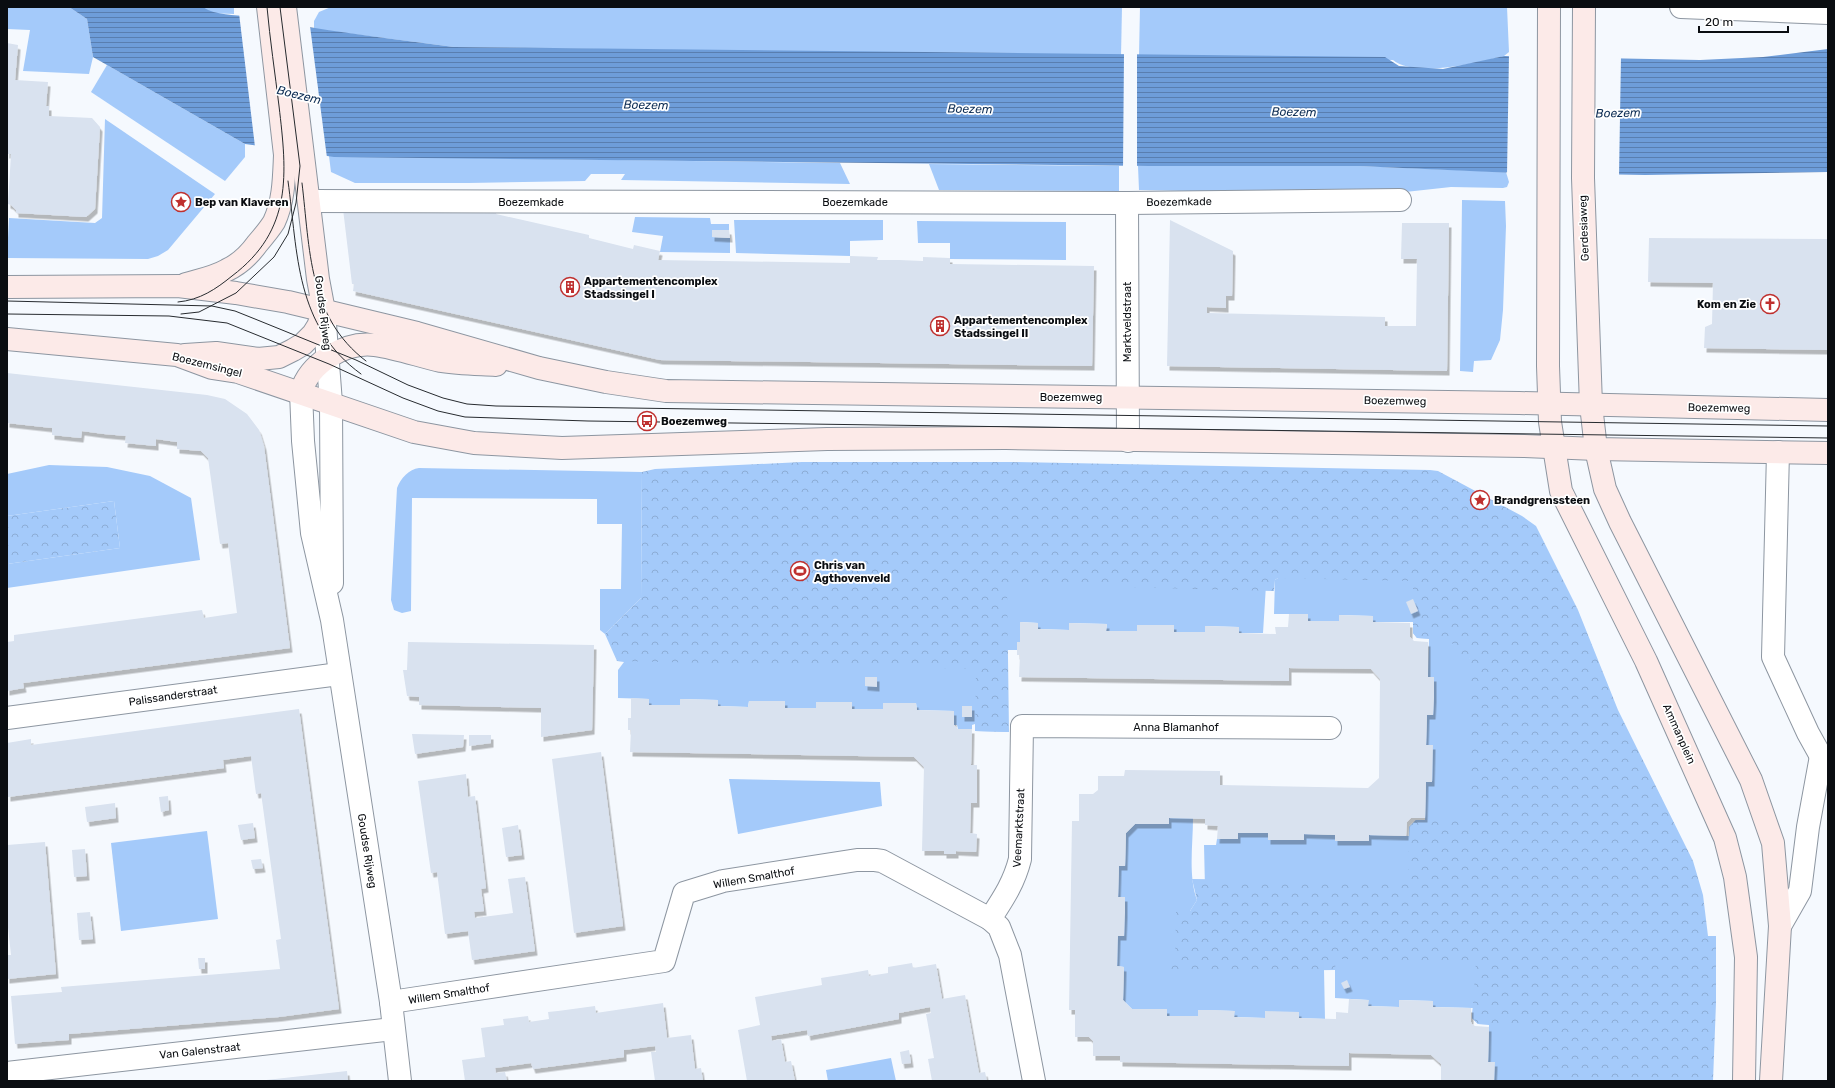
<svg xmlns="http://www.w3.org/2000/svg" width="1835" height="1088" font-family="Rubik,sans-serif">
  <defs>
    <pattern id="park-crowns" width="20" height="18" patternUnits="userSpaceOnUse"><rect width="20" height="18" fill="#a4cafa"/><path d="M2 6a3 3 0 1 1 6 0M12 15a3 3 0 1 1 6 0" fill="none" stroke="#8cacd5"/></pattern>
    <pattern id="water-rules" width="6" height="5" patternUnits="userSpaceOnUse"><rect width="6" height="5" fill="#6e9dd9"/><path d="M0 2.5h6" fill="none" stroke="#597eaf"/></pattern>
    <filter id="shadow"><feDropShadow dx="2.5" dy="4.5" stdDeviation="0" flood-color="#0004"/></filter>
  </defs>
  <rect width="100%" height="100%" fill="#f5f9fe"/>
  <g fill="#a4cafa">
    <path d="M7 7H69L87 19 93 57 89 74 23 71 30 30 7 29Z"/>
    <path d="M203 7H234V14L211 13Z"/>
    <path d="M331 7H1122L1121 56 454 47 314 29V21L319 12Z"/>
    <path d="M1140 7H1507L1509 52 1504 56C1477 63 1415 78 1393 60L1139 56Z"/>
    <path d="M107 65 245 144V157L225 181 91 92Z"/>
    <path d="M105 119 215 194 168 250 158 256 148 259 7 258 9 218 95 223 102 218Z"/>
    <path d="M329 156 840 163 850 184 621 180 625 174H591L585 181 468 183H355L331 172Z"/>
    <path d="M929 164 1119 166V191L939 190Z"/>
    <path d="M1138 166H1358L1506 172 1509 182 1507 187 1503 188 1451 187 1396 193 1337 194 1139 190Z"/>
    <path d="M1462 200 1505 201 1506 226 1503 310 1500 340 1491 360 1474 361 1473 372 1460 371Z"/>
    <path d="M635 217 710 218 711 224H729V230H712V237L730 238V253L660 252 663 236 632 232Z"/>
    <path d="M734 220H883V240L850 241V256L736 253Z"/>
    <path d="M917 221 1066 222V260L950 259V243H918Z"/>
    <path d="M49 465 107 467 150 476 191 498 200 560 7 588V564L120 548 114 501 7 516V474Z"/>
    <path d="M419 468 642 472 641 598 605 634 600 630V589H621L622 524H597V499L412 498 411 611 402 613 394 610 391 600 397 488C401 478 409 469 419 468Z"/>
    <path d="M1442 548 1528 888H1205L1204 845H1216L1217 839H1237L1238 833H1268L1269 840H1304V834L1335 835V841H1368L1369 835 1409 836V827L1416 820H1425L1426 782H1432L1426 745 1427 715H1433L1434 677H1428L1429 639 1417 638 1413 633V622H1373V616L1339 615V621H1308V614H1274L1275 580 1278 578Z"/>
    <path d="M995 582 1266 585 1263 633H1239L1238 627 1205 626V632H1174V625H1138L1137 631H1106L1107 624 1069 623V630L1038 629V623L1021 622 1020 642H1017V650H1000Z"/>
    <path d="M650 629 964 639 1009 732 975 731V724L972 725V729H958L957 725H954V711L917 710 916 703H883V709H852V702H816V708H785V701H749L748 707 718 706V700L681 699 680 705H649V699L618 698V670L624 662 617 661Z"/>
    <path d="M729 779 880 782 882 806 738 834Z"/>
    <path d="M1169 818H1193C1193 845 1188 875 1197 900L1190 911 1180 970 1322 965 1324 970 1325 1019 1299 1018V1012L1265 1018 1234 1017V1011L1198 1010V1016H1167V1009H1132L1123 1000 1124 967 1117 966C1117 956 1116 944 1118 934 1121 920 1125 912 1125 897H1118L1119 866H1125L1126 833 1135 824H1168Z"/>
    <path d="M207 831 218 919 121 931 111 843Z"/>
    <path d="M1476 921 1570 1081H1494V1063L1488 1062 1489 1025 1478 1024 1472 1018 1473 1008 1433 1007V1001L1400 1000 1399 1007 1368 1006V1000L1335 998V959Z"/>
    <path d="M891 1058 896 1081H828L826 1070Z"/>
  </g>
  <g fill="url(#park-crowns)">
    <path d="M802 462H1011L1430 470 1438 471 1522 516 1536 526 1578 610 1618 710 1693 861 1703 895 1708 936H1716V1003L1713 1081H1532V1025L1478 1024 1472 1018 1476 961 1336 959 1335 970 1169 972V967L1175 963 1176 912 1190 911 1197 900 1192 879 1408 882 1409 827 1416 820 1469 821 1470 658 1460 657V650L1447 639 1417 638 1413 633V581L1278 578 1275 580 1274 591 1007 584 1009 732 975 731 976 669 617 661 605 634 641 598 642 472 655 469Z"/>
    <path d="M114 501 120 548 7 564V516Z"/>
  </g>
  <path fill="url(#water-rules)" d="M69 7H203C216 16 234 14 250 17 318 30 386 38 454 47L1385 57 1399 66 1443 69 1504 56 1700 60 1763 57 1828 49V172L1645 175 1492 172 1358 166H1148L334 157 245 144 93 57 87 19Z"/>
  <g fill="#f5f9fe">
    <path d="M239 13 310 26 327 158 255 147Z"/>
    <path d="M1124 54H1137V168H1123Z"/>
    <path d="M1509 54 1621 56 1619 177 1507 174Z"/>
  </g>
  <g fill="#d9e2ef" filter="url(#shadow)">
    <path d="M7 43 18 45 15 80 48 82 46 106H49V116L92 118 100 127 95 209 86 217 16 213V210L11 205 8 204 11 154H7Z"/>
    <path d="M343 209 497 211 496 214 589 235V238L633 249 634 245 660 251 658 260 850 263V256L878 257 877 260H899L923 261V257L950 258V264L1094 266 1092 366 660 360 353 291 354 284H352Z"/>
    <path d="M1170 220 1233 251 1232 296H1226V308L1207 307V313L1385 317V326H1416L1417 259H1401L1402 223H1449L1447 371 1167 366Z"/>
    <path d="M712 230H729L730 238 712 237Z"/>
    <path d="M1649 238 1828 239V350L1704 348 1705 327 1712 324 1713 283 1648 282Z"/>
    <path d="M7 373 207 395 225 399 247 414 259 430 264 446 290 648 23 683 24 688 7 691V642L14 641V635L202 610 204 618 237 613 228 543 220 544 208 458 201 451 177 449V442L156 439V446L125 443 126 436 104 434 82 431 81 438 52 435V428L7 423Z"/>
    <path d="M1413 599 1418 611 1411 614 1406 602Z"/>
    <path d="M1289 614H1308V621H1339V615L1373 616V622L1410 623V637L1414 641 1428 642V677H1434V698L1433 715H1427L1426 745H1433L1432 782H1426L1425 818H1411L1407 822 1406 836 1369 835V841H1335V835L1304 834V840H1268V833H1238V839H1217L1218 826 1205 825V819L1169 818V824H1135L1126 833 1125 866H1119L1118 897H1125V913L1124 936H1118L1117 966 1124 967 1123 1000 1132 1009H1167V1016H1198V1010H1215L1235 1011 1234 1017 1265 1018V1011L1299 1012V1018L1336 1019V1012L1348 1013 1349 999 1369 1000 1368 1006 1399 1007V1000L1433 1001V1007L1471 1008V1022L1472 1024 1475 1026 1489 1027 1488 1062H1495L1494 1081H1441V1064L1431 1055 1349 1053V1066L1120 1062V1056H1093V1041L1089 1037H1075V1010H1069L1072 821H1079V794H1093L1098 790V776H1124L1125 770 1220 771V785L1368 788 1379 778 1380 679 1371 669 1289 668V681L1019 677 1020 655H1017V642H1020V622L1038 623V629L1069 630V623L1107 624 1106 631H1137V625H1174V632H1205V626L1239 627V633L1276 634 1275 627H1288Z"/>
    <path d="M408 642 594 645 592 730 541 737V708L419 705V697L407 696 403 670H407Z"/>
    <path d="M865 677H877V687L865 686Z"/>
    <path d="M631 698 649 699V705H680V699L718 700V706L748 707 749 701H785V708H816V702H852V709H883V703H916L917 710 954 711V725L958 729H972L971 765H977V803H971L970 833 977 834 976 852 956 851V854H944V851H922L924 767 914 757 630 752 631 730H628V718H631Z"/>
    <rect x="962" y="706" width="10" height="11"/>
    <path d="M299 709 339 1009 279 1017 69 1034V1040L15 1044 11 996 62 992 61 987 280 969 276 940 281 939 261 793 256 794 251 756 223 760 224 768 8 797 7 743 31 739V745Z"/>
    <path d="M412 734 464 735 463 747 415 754Z"/>
    <path d="M469 735H491V743L469 746Z"/>
    <path d="M601 752 623 926 574 933 552 759Z"/>
    <path d="M466 774 468 797 475 796 486 888 481 889 484 911 474 912 475 918 513 913 508 879 525 877 535 951 472 960 468 931 445 934 437 872 431 873 418 781Z"/>
    <path d="M168 796 169 810 161 812 159 797Z"/>
    <path d="M115 803 116 818 87 822 85 807Z"/>
    <path d="M253 823 255 838 241 840 238 825Z"/>
    <path d="M518 825 522 855 506 857 502 828Z"/>
    <path d="M45 842 56 974 7 979V955H11L7 918V845Z"/>
    <path d="M85 849 87 876 74 877 72 850Z"/>
    <path d="M261 859 263 868 253 869 251 860Z"/>
    <path d="M90 912 93 939 79 940 77 913Z"/>
    <path d="M198 958H205V969H199Z"/>
    <path d="M912 963 913 968 936 964 942 999 965 995 979 1073 985 1072 987 1081H932L928 1059 934 1058 926 1014 931 1013 930 1007 899 1013V1019L808 1036 807 1030 771 1036 772 1041 781 1039 785 1062 791 1061 795 1081H747L738 1030 760 1025 755 997 822 985 821 978 846 974 868 970 869 976 888 973V967Z"/>
    <path d="M1347 980 1350 987 1344 989 1341 983Z"/>
    <path d="M663 1003 667 1038 691 1035 695 1069 701 1068 703 1081H655L651 1052H656L655 1046 624 1050V1057L533 1069 531 1063 495 1068 496 1073 505 1072 507 1081H465L462 1060 485 1057 481 1028 504 1025 503 1019 528 1016 529 1022 549 1019 548 1012 558 1011 595 1006 596 1013Z"/>
    <path d="M909 1050 911 1063 902 1064 900 1052Z"/>
    <path d="M347 1071 348 1081H266V1080Z"/>
  </g>
  <g fill="none" stroke-linecap="round" stroke-linejoin="round">
    <defs>
      <g id="street">
        <path d="M1681 7 1828 13"/>
        <path d="M310 201 1127 203 1400 200"/>
        <path d="M1127 203 1128 441"/>
        <path d="M324 311 331 403 332 583"/>
        <path d="M301 392 303 441 312 533 332 620 391 1002 400 1081"/>
        <path d="M1778 452 1773 657 1808 733 1828 769"/>
        <path d="M7 718 339 674"/>
        <path d="M1780 926 1800 891 1808 827 1821 756"/>
        <path d="M391 1002 664 961 684 893 723 881 857 860H875L882 861 990 919"/>
        <path d="M7 1073 393 1029"/>
        <path d="M1034 1081 1010 955 999 927 990 919C1003 899 1014 883 1020 859L1022 726 1330 728"/>
      </g>
      <g id="secondary">
        <path d="M1549 7 1548 366 1550 422 1561 491 1646 661 1725 838 1735 877 1746 957 1744 1081"/>
        <path d="M1584 7 1583 178 1591 405 1596 449 1605 489 1620 522 1751 780 1773 843 1780 926 1771 1081"/>
        <path d="M186 284C200 280 215 277 227 270 240 264 249 255 257 244 263 237 269 230 274 222 284 201 284 177 285 155L268 7"/>
        <path d="M7 287 178 286 236 293 288 302 417 333 539 368 606 382 666 391 1519 403 1828 410"/>
        <path d="M7 339 177 355 212 368 238 372 414 432 474 443 562 448 827 439 1006 438 1524 446 1596 449 1828 453"/>
        <path d="M185 355 216 353 258 359 279 357 293 350 303 344 313 334 318 326 324 311 318 279 285 7"/>
        <path d="M301 392C309 364 344 341 375 345 397 348 419 356 441 361 458 364 478 364 496 365"/>
      </g>
    </defs>
    <use href="#street" stroke="#8d96a1" stroke-width="24"/>
    <use href="#secondary" stroke="#8d96a1" stroke-width="24"/>
    <use href="#street" stroke="#fff" stroke-width="22"/>
    <use href="#secondary" stroke="#fceae8" stroke-width="22"/>
    <g stroke="#272b2f" stroke-width="1">
      <path d="M288 181C298 254 295 326 361 374"/>
      <path d="M302 183C310 249 308 317 366 361"/>
      <path d="M7 301 212 306 235 311 255 319 356 360 408 385 443 398 467 404 496 406 1828 426"/>
      <path d="M178 302C200 300 216 289 232 276 293 230 287 174 279 106 275 73 270 40 267 7"/>
      <path d="M7 314 169 316 227 323 329 364 403 398 438 411 465 417 588 421 1828 438"/>
      <path d="M181 314 199 312 236 293 274 257 288 234 296 203 300 166 280 7"/>
    </g>
  </g>
  <defs>
    <symbol id="sight-ring" viewBox="-11 -11 22 22"><circle r="9.5" fill="#fff" stroke="#bf302f" stroke-width="1.5"/><path d="M0-6L1.8-2.2L6-1.7L2.9 1.2L3.7 5.4L0 3.3L-3.7 5.4L-2.9 1.2L-6-1.7L-1.8-2.2Z" fill="#bf302f"/></symbol>
    <symbol id="building-ring" viewBox="-11 -11 22 22"><circle r="9.5" fill="#fff" stroke="#bf302f" stroke-width="1.5"/><path d="M-4-6H4V6H1V3H-1V6H-4ZM-2.5-4.3h1.7v1.8h-1.7ZM.8-4.3h1.7v1.8H.8ZM-2.5-1h1.7V.8h-1.7ZM.8-1h1.7V.8H.8Z" fill="#bf302f"/></symbol>
    <symbol id="church-ring" viewBox="-11 -11 22 22"><circle r="9.5" fill="#fff" stroke="#bf302f" stroke-width="1.5"/><path d="M-1.2-6h2.4v3.5h3.3v2.4h-3.3V6h-2.4V-.1h-3.3v-2.4h3.3Z" fill="#bf302f"/></symbol>
    <symbol id="bus-ring" viewBox="-11 -11 22 22"><circle r="9.5" fill="#fff" stroke="#bf302f" stroke-width="1.5"/><path d="M-5-6H5V4H4V6H2V4H-2V6H-4V4H-5ZM-3.5-4V0h7V-4ZM-3.5 1.2v1.5H-2V1.2ZM2 1.2v1.5H3.5V1.2Z" fill="#bf302f"/></symbol>
    <symbol id="stadium-ring" viewBox="-11 -11 22 22"><circle r="9.5" fill="#fff" stroke="#bf302f" stroke-width="1.5"/><path d="M0-5a6.5 5 0 1 0 0 10a6.5 5 0 1 0 0-10ZM-3.5-1.8h7v3.6h-7Z" fill="#bf302f"/></symbol>
  </defs>
  <g fill-rule="evenodd">
    <use href="#sight-ring" x="170" y="191" width="22" height="22"/>
    <use href="#building-ring" x="559" y="276" width="22" height="22"/>
    <use href="#church-ring" x="1759" y="293" width="22" height="22"/>
    <use href="#building-ring" x="929" y="315" width="22" height="22"/>
    <use href="#bus-ring" x="636" y="410" width="22" height="22"/>
    <use href="#sight-ring" x="1469" y="489" width="22" height="22"/>
    <use href="#stadium-ring" x="789" y="560" width="22" height="22"/>
  </g>
  <g text-anchor="middle" dominant-baseline="central" stroke-width="3.5" stroke-linejoin="round" paint-order="stroke">
    <g font-size="11" font-weight="bold" fill="#0a0d11" stroke="#fff" text-anchor="start">
      <text x="195" y="202">Bep van Klaveren</text>
      <text x="584" y="281">Appartementencomplex<tspan x="584" dy="13">Stadssingel I</tspan></text>
      <text x="1756" y="304" text-anchor="end">Kom en Zie</text>
      <text x="954" y="320">Appartementencomplex<tspan x="954" dy="13">Stadssingel II</tspan></text>
      <text x="661" y="421">Boezemweg</text>
      <text x="1494" y="500">Brandgrenssteen</text>
      <text x="814" y="565">Chris van<tspan x="814" dy="13">Agthovenveld</tspan></text>
    </g>
    <g font-size="11" fill="#0a0d11" stroke="#fff">
      <text x="531" y="202">Boezemkade</text>
      <text x="855" y="202">Boezemkade</text>
      <text transform="translate(1179 202) rotate(-1)">Boezemkade</text>
      <text transform="translate(1584 228) rotate(-92)">Gerdesiaweg</text>
      <text transform="translate(323 313) rotate(83)">Goudse Rijweg</text>
      <text transform="translate(1127 322) rotate(-90)">Marktveldstraat</text>
      <text transform="translate(207 365) rotate(14)">Boezemsingel</text>
      <text x="1071" y="397">Boezemweg</text>
      <text transform="translate(1395 401) rotate(1)">Boezemweg</text>
      <text transform="translate(1719 408) rotate(1)">Boezemweg</text>
      <text transform="translate(173 696) rotate(-8)">Palissanderstraat</text>
      <text x="1176" y="727">Anna Blamanhof</text>
      <text transform="translate(1679 734) rotate(66)">Ammanplein</text>
      <text transform="translate(1019 828) rotate(-87)">Veemarktstraat</text>
      <text transform="translate(367 851) rotate(81)">Goudse Rijweg</text>
      <text transform="translate(754 878) rotate(-10)">Willem Smalthof</text>
      <text transform="translate(449 994) rotate(-9)">Willem Smalthof</text>
      <text transform="translate(200 1051) rotate(-6)">Van Galenstraat</text>
    </g>
    <g font-size="12" font-style="italic" fill="#0c2c53" stroke="#fff">
      <text transform="translate(299 95) rotate(14)">Boezem</text>
      <text transform="translate(646 105) rotate(1)">Boezem</text>
      <text transform="translate(970 109) rotate(1)">Boezem</text>
      <text transform="translate(1294 112) rotate(1)">Boezem</text>
      <text transform="translate(1618 113) rotate(-1)">Boezem</text>
    </g>
  </g>
  <rect width="1835" height="1088" fill="none" stroke="#0a0d11" stroke-width="16"/>
  <path d="M1699 26v6h89v-6" fill="none" stroke="#0a0d11" stroke-width="2"/>
  <text x="1705" y="26" font-size="12" fill="#0a0d11" stroke="#ffffff" stroke-width="3" paint-order="stroke">20 m</text>
</svg>
